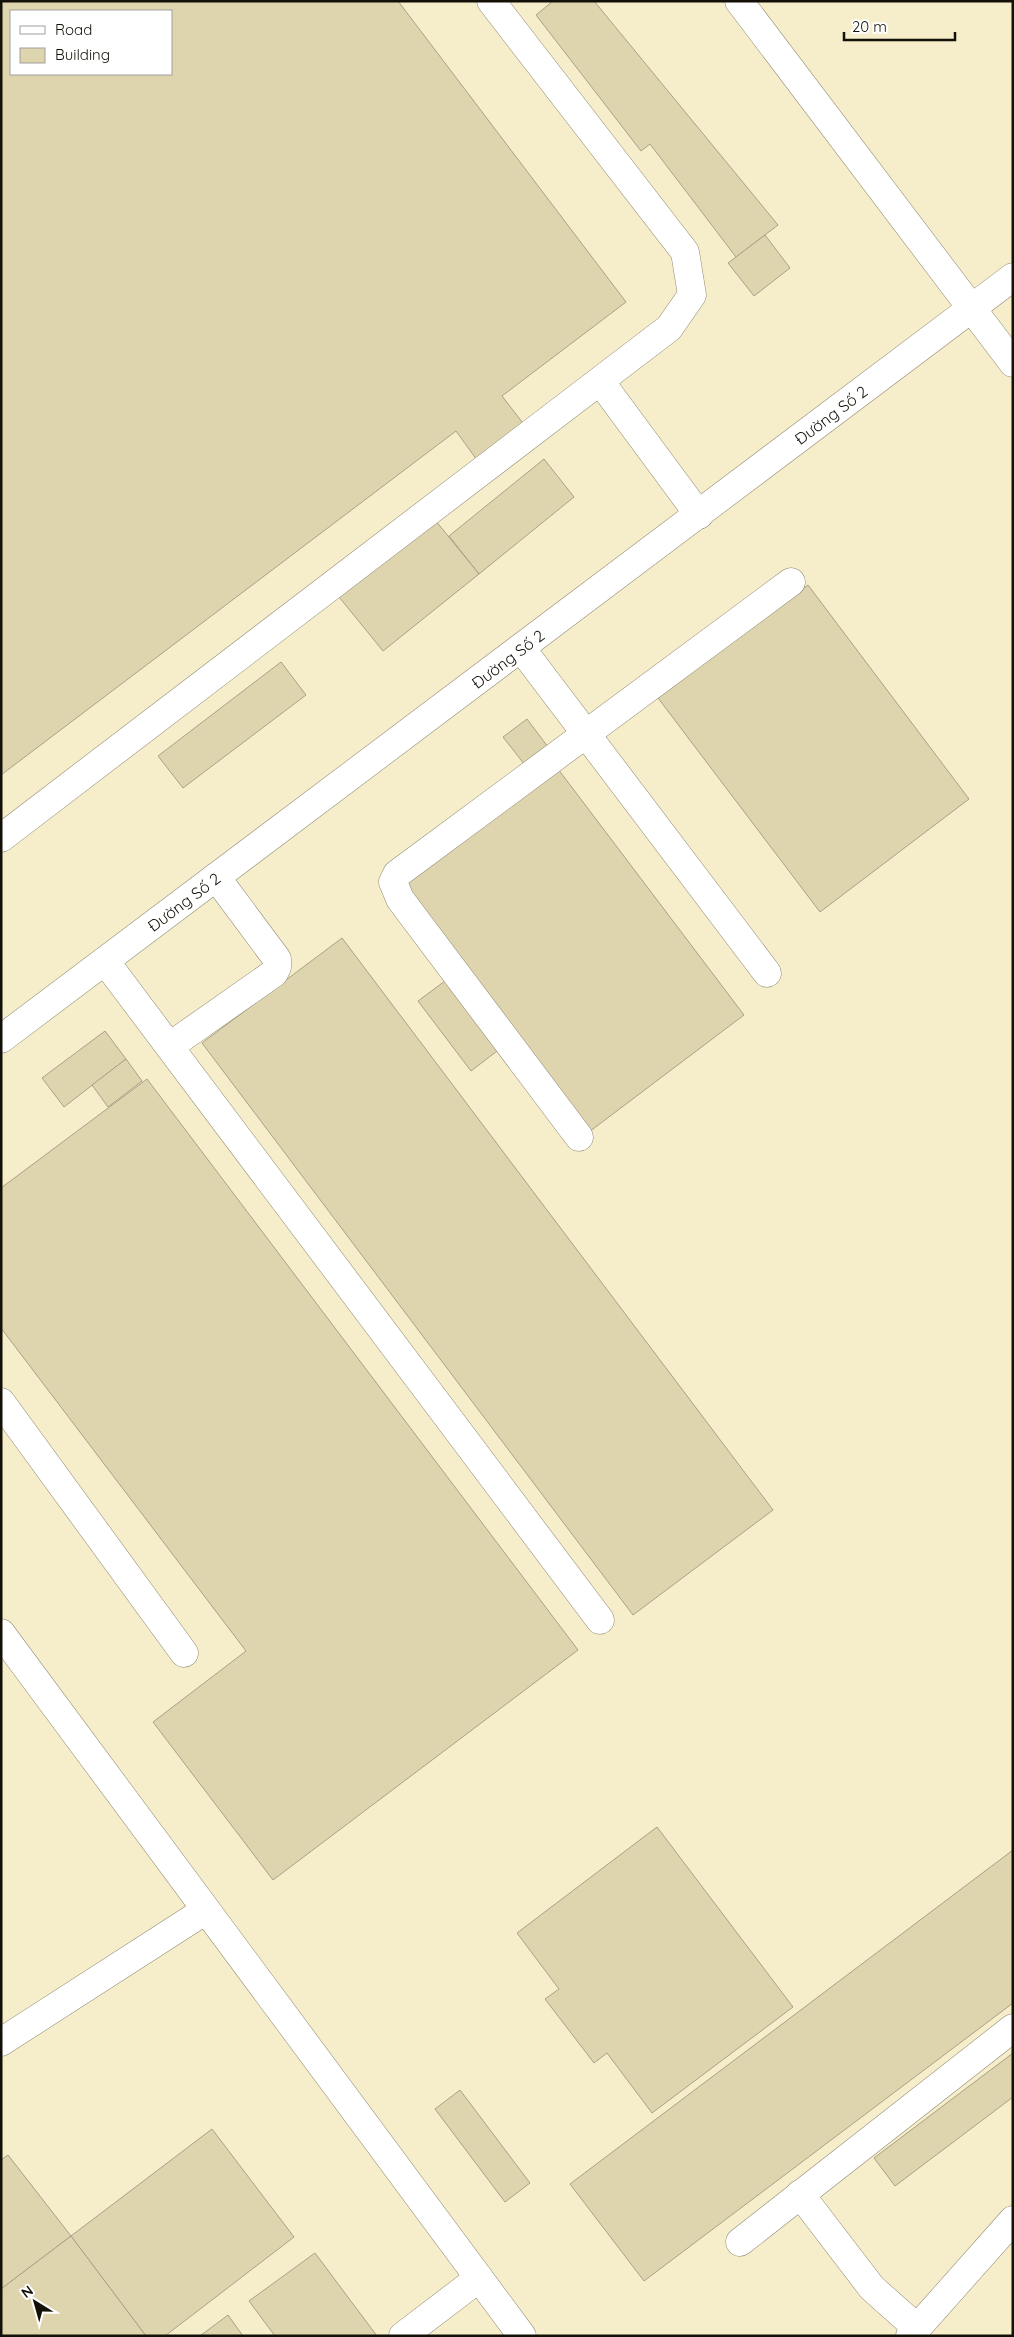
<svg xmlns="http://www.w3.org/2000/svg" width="1014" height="2337" font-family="Quicksand,sans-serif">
  <rect width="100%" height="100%" fill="#fff9e4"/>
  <path fill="#f6edcb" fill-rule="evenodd" d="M1 1H1013V2336H1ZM11 11H171V74H11Z"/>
  <g fill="#ded5af" stroke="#a8a188" fill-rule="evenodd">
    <path d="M3 1H398L626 302 502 396 529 431 482 467 456 431 1 775V3ZM11 11H171V74H11Z"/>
    <path d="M553 1H594L778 225 736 257 650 144 641 151 536 15Z"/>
    <path d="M765 235 790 268 754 296 728 263Z"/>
    <path d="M544 459 574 497 479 574 449 536Z"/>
    <path d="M431 515 479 574 383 651 335 592Z"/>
    <path d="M808 585 969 799 820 912 658 698Z"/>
    <path d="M281 662 306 695 183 788 158 756Z"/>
    <path d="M527 719 551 751 528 769 503 737Z"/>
    <path d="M555 765 744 1015 589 1132 400 882Z"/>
    <path d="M342 938 773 1510 633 1615 202 1043Z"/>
    <path d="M449 978 501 1048 471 1071 418 1001Z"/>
    <path d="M105 1031 126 1059 64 1107 42 1078Z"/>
    <path d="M126 1059 142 1081 108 1107 92 1085Z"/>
    <path d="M147 1079 578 1650 273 1880 153 1722 246 1651 1 1328V1188Z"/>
    <path d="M657 1827 793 2007 652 2113 607 2053 594 2063 545 1999 559 1989 517 1933Z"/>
    <path d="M1013 1850V2003L644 2281 570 2184Z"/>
    <path d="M1013 2053V2097L895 2186 874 2158Z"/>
    <path d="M460 2090 530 2183 505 2202 435 2109Z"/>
    <path d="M212 2129 294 2237 165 2336H146L71 2236Z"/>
    <path d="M8 2155 71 2236 1 2289V2160Z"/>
    <path d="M71 2236 146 2336H1V2289Z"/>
    <path d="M315 2253 377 2336H275L249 2301Z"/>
    <path d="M228 2315 243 2336H200Z"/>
  </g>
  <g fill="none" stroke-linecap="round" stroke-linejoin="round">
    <defs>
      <g id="minor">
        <path d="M739 1 1013 363"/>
        <path d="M600 381 699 515"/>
        <path d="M521 648 767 973"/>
        <path d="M1 838 669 328 692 295 685 252 491 1"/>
        <path d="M105 961 600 1620"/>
        <path d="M1 1039 1013 277"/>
        <path d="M170 1046 274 973 277 967V959L216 877"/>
        <path d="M579 1137 400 899 393 882 397 874 791 582"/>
        <path d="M1 1402 184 1653"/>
        <path d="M1 1633 522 2336"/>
        <path d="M1 2042 206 1910"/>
        <path d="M800 2194 872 2288 917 2328"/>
        <path d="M740 2242 1013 2028"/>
        <path d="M403 2336 479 2278"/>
        <path d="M910 2336 1013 2220"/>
      </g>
    </defs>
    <use href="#minor" stroke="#8f8971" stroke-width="29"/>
    <use href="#minor" stroke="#fff" stroke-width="28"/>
  </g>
  <g text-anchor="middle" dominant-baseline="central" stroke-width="4.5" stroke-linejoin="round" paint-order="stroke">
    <g font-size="16" fill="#121007" stroke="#fff">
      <text transform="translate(831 415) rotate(-37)">Đường Số 2</text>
      <text transform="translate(508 659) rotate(-37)">Đường Số 2</text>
      <text transform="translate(184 902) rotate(-37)">Đường Số 2</text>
    </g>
  </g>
  <rect width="1014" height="2337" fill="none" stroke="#121007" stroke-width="5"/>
  <rect x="10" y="10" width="162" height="65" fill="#ffffff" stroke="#a09f9c"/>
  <rect x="20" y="26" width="25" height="8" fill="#ffffff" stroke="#a09f9c"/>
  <text x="55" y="35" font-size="15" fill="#121007">Road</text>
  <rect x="20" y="48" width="25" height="15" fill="#ded5af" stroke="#a09f9c"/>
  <text x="55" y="60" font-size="15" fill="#121007">Building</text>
  <g transform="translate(35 2302) rotate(323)" stroke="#ffffff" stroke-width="4" paint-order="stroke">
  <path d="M0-4L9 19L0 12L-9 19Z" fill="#121007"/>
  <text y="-8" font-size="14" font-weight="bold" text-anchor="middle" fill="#121007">N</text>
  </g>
  <path d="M844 32v8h111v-8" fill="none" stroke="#121007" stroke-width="2.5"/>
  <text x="852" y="32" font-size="15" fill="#121007" stroke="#ffffff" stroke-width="4" paint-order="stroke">20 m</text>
</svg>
